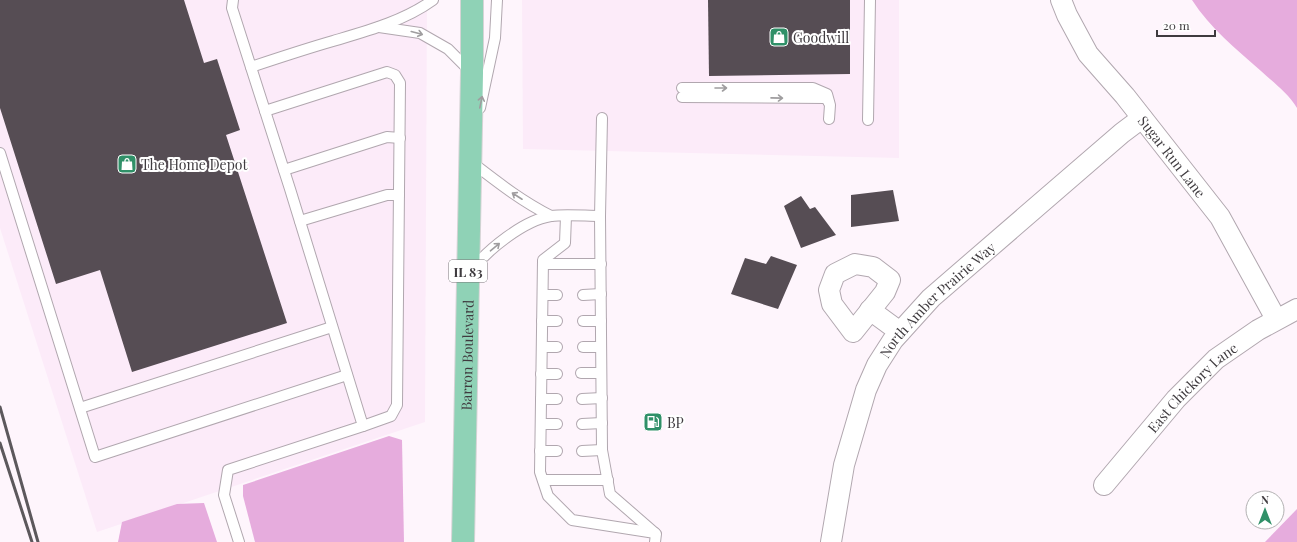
<svg xmlns="http://www.w3.org/2000/svg" width="1297" height="542" font-family="'Playfair Display',serif">
  <rect width="100%" height="100%" fill="#fef5fc"/>
  <g fill="#fcebf9">
    <path d="M0 0H427L425 422 97 532 0 228Z"/>
    <path d="M522 0H899V158L523 149Z"/>
  </g>
  <g fill="#e6acdd">
    <path d="M1192 0H1297V108C1288 93 1274 83 1261 71 1236 49 1210 28 1192 0Z"/>
    <path d="M389 436 402 440 404 542H255L243 496V485Z"/>
    <path d="M204 503 217 542H118L122 522 177 504Z"/>
    <path d="M1297 509V542H1265Z"/>
  </g>
  <g fill="#564d54">
    <path d="M0 0H184L204 63 217 59 240 130 226 135 287 323 132 372 100 270 56 284 0 108Z"/>
    <path d="M708 0H850V74L709 76Z"/>
    <path d="M893 190 899 221 851 227V195Z"/>
    <path d="M801 196 810 209 815 207 836 235 801 248 784 206Z"/>
    <path d="M771 256 797 265 778 309 731 294 745 258 766 264Z"/>
  </g>
  <g fill="none" stroke-linecap="round" stroke-linejoin="round">
    <defs>
      <g id="service">
        <path d="M233 0 232 8 290 189 363 426 228 470 224 495 239 542"/>
        <path d="M379 27 420 33 448 49 471 72"/>
        <path d="M251 67C278 58 305 49 333 41 367 31 404 21 433 0"/>
        <path d="M682 88H813L827 94 830 105 829 119"/>
        <path d="M682 97 826 98 829 103"/>
        <path d="M480 108 495 38 497 0"/>
        <path d="M265 111 387 72 395 75 400 83 397 405 391 416 363 426"/>
        <path d="M602 118 600 216 602 450 610 494 656 534 655 542"/>
        <path d="M868 120 870 0"/>
        <path d="M0 153 95 457 347 375"/>
        <path d="M470 161C496 181 521 201 551 216"/>
        <path d="M284 170 387 137 400 138"/>
        <path d="M566 216 565 243 543 260 540 472 548 496 572 520 655 533"/>
        <path d="M300 221 387 195H399"/>
        <path d="M543 264H601"/>
        <path d="M471 271C487 250 524 220 551 216 565 214 586 216 600 216"/>
        <path d="M543 295H557"/>
        <path d="M583 295 601 294"/>
        <path d="M542 321H557"/>
        <path d="M583 321H601"/>
        <path d="M542 347H557"/>
        <path d="M583 347H601"/>
        <path d="M581 373H601"/>
        <path d="M541 374H557"/>
        <path d="M541 399H557"/>
        <path d="M582 399 602 398"/>
        <path d="M80 408 332 327"/>
        <path d="M541 424H557"/>
        <path d="M582 424 602 423"/>
        <path d="M540 451H557"/>
        <path d="M582 451 602 450"/>
        <path d="M543 480H608"/>
      </g>
      <g id="minor">
        <path id="s1" d="M1061 0 1067 15 1088 54 1125 96 1220 217 1276 319"/>
        <path d="M855 264 873 267 890 280 885 292 853 332 832 304 829 290 835 274Z"/>
        <path d="M870 310 900 332"/>
        <path id="s2" d="M1104 485 1176 399 1216 359 1258 330 1297 309"/>
        <path id="s3" d="M831 542 844 465 866 390 877 365 893 340 931 298 1122 133 1142 118"/>
      </g>
      <g id="primary">
        <path id="s4" d="M463 542 472 73V0"/>
      </g>
    </defs>
    <use href="#service" stroke="#b1a7af" stroke-width="12"/>
    <use href="#minor" stroke="#b1a7af" stroke-width="22"/>
    <use href="#primary" stroke="#d5d4d5" stroke-width="24"/>
    <use href="#service" stroke="#fff" stroke-width="10"/>
    <use href="#minor" stroke="#fff" stroke-width="20"/>
    <use href="#primary" stroke="#8fd2b6" stroke-width="22"/>
    <g stroke="#5c585c" stroke-width="3">
      <path d="M0 407 38 542"/>
      <path d="M0 443 32 542"/>
    </g>
  </g>
  <defs><path id="oneway-shaft" d="M-6 0H5M1.5-3L5.5 0L1.5 3" fill="none" stroke-width="1.6" stroke-linecap="round" stroke-linejoin="round"/></defs>
  <g stroke="#9f9d9f">
    <use href="#oneway-shaft" transform="translate(417 33) rotate(15)"/>
    <use href="#oneway-shaft" transform="translate(721 88)"/>
    <use href="#oneway-shaft" transform="translate(777 98) rotate(1)"/>
    <use href="#oneway-shaft" transform="translate(481 102) rotate(-78)"/>
    <use href="#oneway-shaft" transform="translate(517 196) rotate(-147)"/>
    <use href="#oneway-shaft" transform="translate(495 247) rotate(-40)"/>
  </g>
  <defs>
    <symbol id="shop-square" viewBox="-11 -11 22 22"><rect x="-9" y="-9" width="18" height="18" rx="4" fill="#309068" stroke="#fff"/><path d="M-5-2.5h2.3a2.7 3.5 0 0 1 5.4 0H5L5.5 6h-11ZM-1.5-2.5h3a1.5 2.3 0 0 0-3 0Z" fill="#fff"/></symbol>
    <symbol id="fuel-square" viewBox="-11 -11 22 22"><rect x="-9" y="-9" width="18" height="18" rx="4" fill="#309068" stroke="#fff"/><path d="M-5.5-6h7V0h2V4h1.3V-2.5L3-4.5l.8-.8L6-3V5H2.5V1h-1V6h-7ZM-4.2-4.7v3.2H.2V-4.7Z" fill="#fff"/></symbol>
  </defs>
  <g fill-rule="evenodd">
    <use href="#shop-square" x="768" y="26" width="22" height="22"/>
    <use href="#shop-square" x="116" y="153" width="22" height="22"/>
    <use href="#fuel-square" x="642" y="411" width="22" height="22"/>
  </g>
  <g text-anchor="middle" dominant-baseline="central" stroke-width="4" stroke-linejoin="round" paint-order="stroke">
    <rect fill="#fff" stroke="#797679" stroke-width="1" x="449" y="260" width="38" height="22" rx="3"/>
    <g font-size="13" font-weight="bold" fill="#3f3b3f">
      <text x="468" y="271">IL 83</text>
    </g>
    <g font-size="14" fill="#3f3b3f" stroke="#fff" text-anchor="start">
      <text x="793" y="37">Goodwill</text>
      <text x="141" y="164">The Home Depot</text>
      <text x="667" y="422">BP</text>
    </g>
    <g font-size="14" fill="#3f3b3f" stroke="#fff">
      <text stroke="none"><textPath href="#s1" startOffset="193">Sugar Run Lane</textPath></text>
      <text stroke="none"><textPath href="#s3" startOffset="273">North Amber Prairie Way</textPath></text>
      <text stroke="none"><textPath href="#s4" startOffset="187">Barron Boulevard</textPath></text>
      <text stroke="none"><textPath href="#s2" startOffset="132">East Chickory Lane</textPath></text>
    </g>
  </g>
  <g transform="translate(1265 510)"><circle r="19" fill="#ffffff" stroke="#b2b1b2"/>
  <path d="M0-3L7 15L0 10L-7 15Z" fill="#309068"/>
  <text y="-6" font-size="11" font-weight="bold" text-anchor="middle" fill="#3f3b3f">N</text>
  </g>
  <path d="M1157 30v6h58v-6" fill="none" stroke="#3f3b3f" stroke-width="2"/>
  <text x="1163" y="30" font-size="12" fill="#3f3b3f" stroke="#ffffff" stroke-width="3" paint-order="stroke">20 m</text>
</svg>
